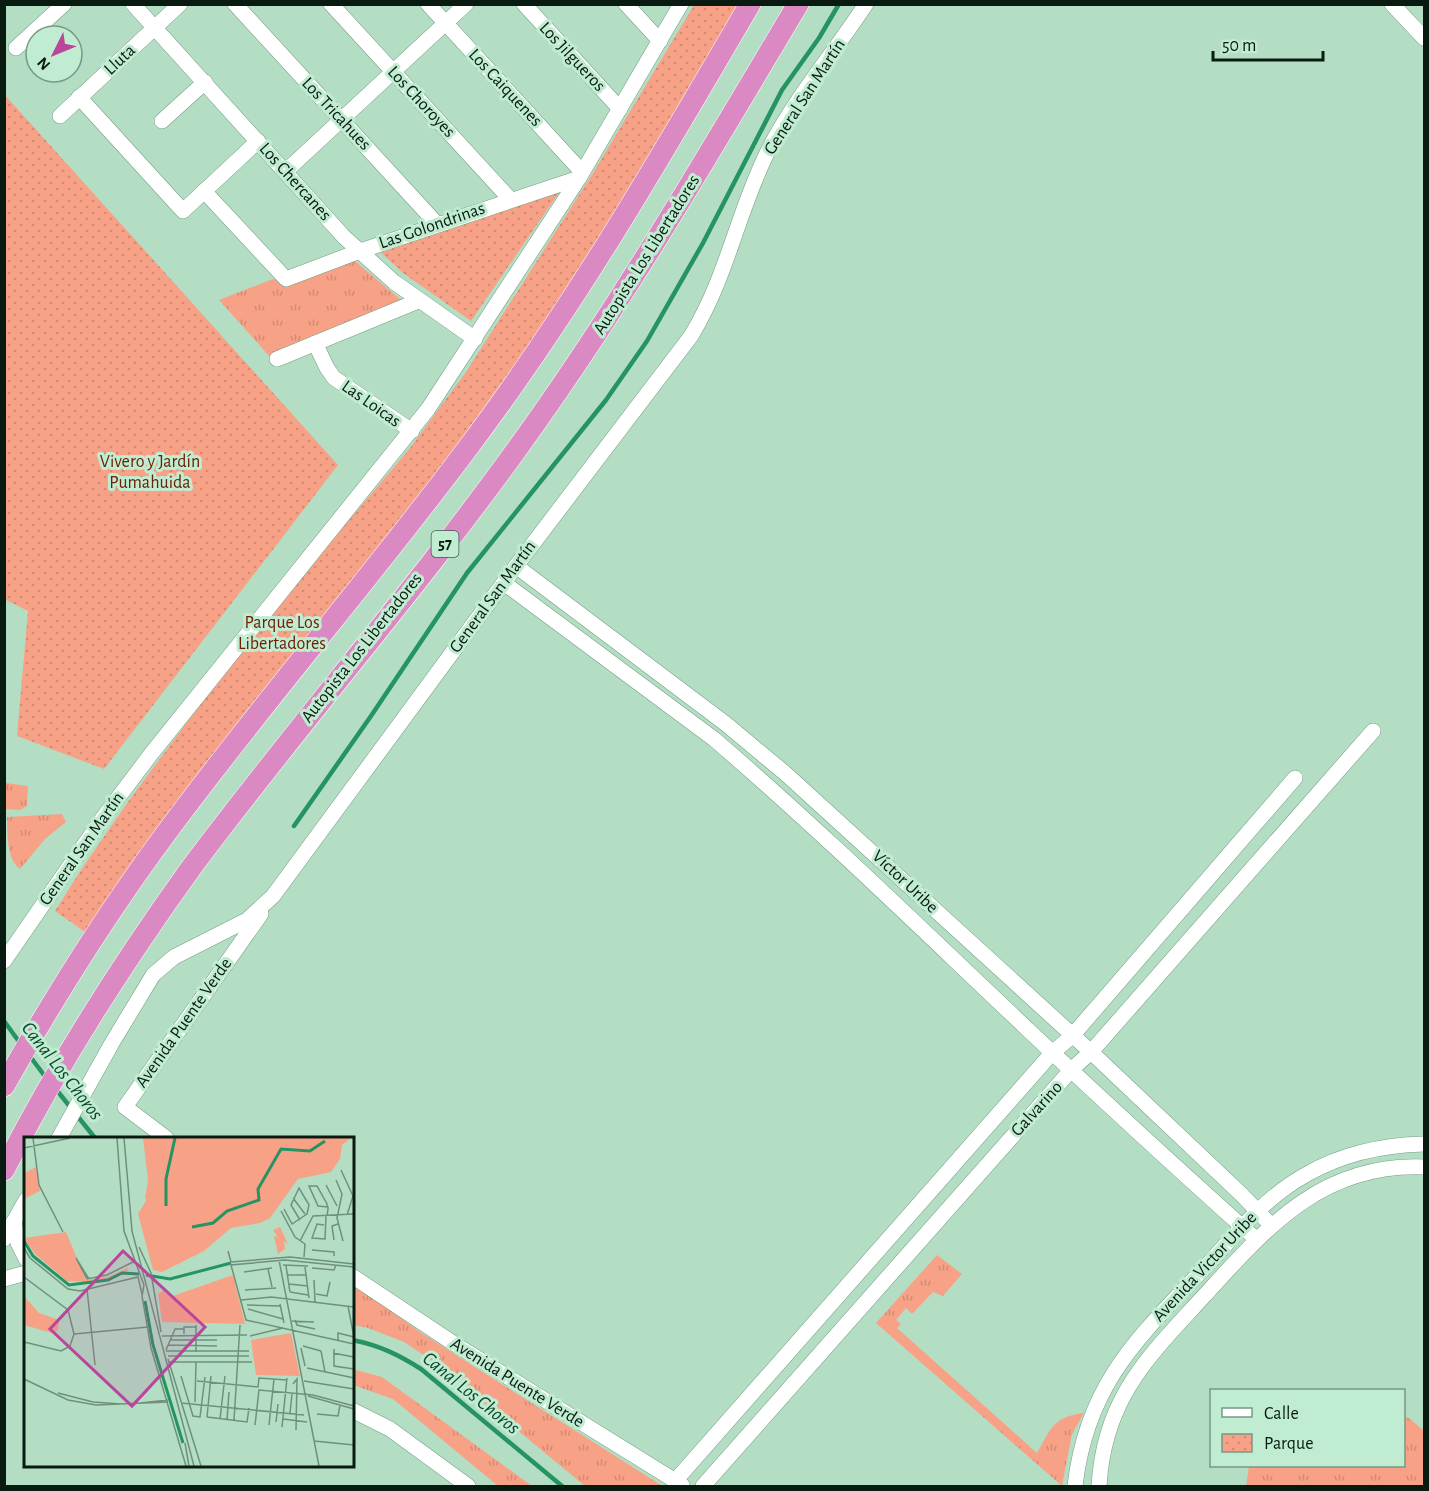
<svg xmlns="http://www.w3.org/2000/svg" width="1429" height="1491" font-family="'Alegreya Sans',sans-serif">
  <defs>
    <pattern id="grass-tufts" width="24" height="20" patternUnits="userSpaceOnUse" patternTransform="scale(1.5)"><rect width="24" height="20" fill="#f7a287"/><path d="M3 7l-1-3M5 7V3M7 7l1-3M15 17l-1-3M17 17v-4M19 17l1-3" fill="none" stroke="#d28b74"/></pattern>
    <pattern id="park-dots" width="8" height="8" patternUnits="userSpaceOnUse" patternTransform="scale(1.5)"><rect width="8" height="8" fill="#f7a287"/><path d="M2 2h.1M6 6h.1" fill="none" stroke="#d28b74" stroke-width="1.8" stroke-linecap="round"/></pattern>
  </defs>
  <rect width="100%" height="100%" fill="#b3dec4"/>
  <g fill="url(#grass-tufts)">
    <path d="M355 261 401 300 270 357 219 300 273 279 291 284Z"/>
    <path d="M6 783 28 786 27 806 20 810 5 809Z"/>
    <path d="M62 814 66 822 45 839 20 869C6 859 8 833 7 817Z"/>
    <path d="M937 1255 962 1274 943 1296 933 1292 912 1314 906 1308 896 1320 901 1324 897 1328 1037 1453C1051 1429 1052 1417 1084 1413L1072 1434 1062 1486 876 1323Z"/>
    <path d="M353 1284 423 1334 661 1485 660 1486H585L437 1364 404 1342 368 1328 353 1325Z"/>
    <path d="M352 1369 382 1377 532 1486H498L393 1399 353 1385Z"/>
    <path d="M1404 1417 1409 1418 1424 1431V1486H1246L1249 1466H1404Z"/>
  </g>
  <g fill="url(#park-dots)">
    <path d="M694 5H739L596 245 459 448 247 710 121 878 85 932 55 911 83 867 130 799 188 721 313 563 410 448 466 372 593 173Z"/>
    <path d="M4 94 338 465 104 769 17 736 28 611 4 599Z"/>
    <path d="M560 191 471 321 403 273 376 248Z"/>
  </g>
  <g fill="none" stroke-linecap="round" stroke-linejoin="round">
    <g stroke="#259462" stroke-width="4.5">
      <path d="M294 826 371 716 467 573 606 400 647 341 703 243 782 90 819 38 839 4"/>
      <path d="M4 1021 20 1043"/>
      <path d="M29 1055 47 1079"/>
      <path d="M55 1088 95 1138"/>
      <path d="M352 1340C379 1345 399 1355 421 1369L562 1486"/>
    </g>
    <defs>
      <g id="minor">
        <path d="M133 4 344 237 394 282 475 339"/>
        <path d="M235 4 437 224"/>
        <path d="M331 4 510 199"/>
        <path d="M428 4 582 172"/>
        <path d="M524 4 620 109"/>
        <path d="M626 4 660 41"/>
        <path d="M1392 4 1424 38"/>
        <path d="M16 48 64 4"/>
        <path d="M79 97 183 211 258 141"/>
        <path d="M60 116 180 4"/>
        <path d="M162 121 205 82"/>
        <path d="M286 171 466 4"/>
        <path d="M204 191 286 279 360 251 579 178"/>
        <path d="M315 343 327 368 334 378 412 431"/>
        <path d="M277 359 418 301"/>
        <path d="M516 566 726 724 786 774 1091 1052 1242 1195 1271 1225"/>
        <path d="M504 583 714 739C813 824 907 915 1002 1005 1085 1084 1170 1162 1256 1239"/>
        <path d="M4 961 102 819 151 754 428 409 579 178 681 4"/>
        <path d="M59 1138 112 1043 153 975 174 957 247 920 273 896 516 566 691 336C727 277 737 214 767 153 792 102 834 53 866 4"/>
        <path d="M166 1138 125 1107 261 914"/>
        <path d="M14 1221 18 1243 26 1259"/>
        <path d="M4 1239 26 1200"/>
        <path d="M352 1276 453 1343 682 1485"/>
        <path d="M4 1279 26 1273"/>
        <path d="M352 1410 390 1429 468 1486"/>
        <path d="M675 1481 1052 1053 1072 1036 1295 778"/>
        <path d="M703 1486 1072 1069 1091 1052 1373 731"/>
        <path d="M1075 1486C1087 1381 1141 1335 1210 1262 1240 1229 1267 1196 1307 1174 1344 1153 1383 1145 1424 1144"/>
        <path d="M1099 1486C1104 1398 1148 1357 1204 1296 1267 1227 1322 1163 1424 1167"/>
      </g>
      <g id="highway">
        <path d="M4 1086C53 999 105 916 164 836 262 703 371 578 470 445 575 305 662 155 750 4"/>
        <path d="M4 1170C58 1064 122 964 191 868 297 726 414 592 517 449 620 307 708 155 798 4"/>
      </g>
    </defs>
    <use href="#minor" stroke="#759e86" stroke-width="16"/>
    <use href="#highway" stroke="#fff" stroke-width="22"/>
    <use href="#minor" stroke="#fff" stroke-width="15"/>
    <use href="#highway" stroke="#da89c2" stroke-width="21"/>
  </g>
  <g text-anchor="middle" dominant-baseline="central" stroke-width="6" stroke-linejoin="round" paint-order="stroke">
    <rect fill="#c0ecd1" stroke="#40594b" stroke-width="1.5" x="431.5" y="531" width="27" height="26" rx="4.5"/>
    <g font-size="16" font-weight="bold" fill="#091a11">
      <text x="445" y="544">57</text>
    </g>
    <g font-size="18" fill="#091a11" stroke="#c0ecd1">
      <text transform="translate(572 57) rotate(47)">Los Jilgueros</text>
      <text transform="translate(120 60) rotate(-43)">Lluta</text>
      <text transform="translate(505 88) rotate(47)">Los Caiquenes</text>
      <text transform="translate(805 97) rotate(-57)">General San Martín</text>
      <text transform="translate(421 102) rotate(47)">Los Choroyes</text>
      <text transform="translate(336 114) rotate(47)">Los Tricahues</text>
      <text transform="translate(295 182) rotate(48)">Los Chercanes</text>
      <text transform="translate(432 226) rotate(-19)">Las Golondrinas</text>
      <text transform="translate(647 255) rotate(-58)">Autopista Los Libertadores</text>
      <text transform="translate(371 404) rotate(35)">Las Loicas</text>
      <text transform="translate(493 597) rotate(-54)">General San Martín</text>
      <text transform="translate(362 648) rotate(-52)">Autopista Los Libertadores</text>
      <text transform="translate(82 849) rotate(-55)">General San Martín</text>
      <text transform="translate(905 882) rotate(43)">Víctor Uribe</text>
      <text transform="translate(184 1023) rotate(-55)">Avenida Puente Verde</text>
      <text transform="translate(1037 1109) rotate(-48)">Galvarino</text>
      <text transform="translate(1205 1267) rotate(-47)">Avenida Victor Uribe</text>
      <text transform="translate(517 1383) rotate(32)">Avenida Puente Verde</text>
    </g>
    <g font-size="18" fill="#6b2105" stroke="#c0ecd1">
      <text x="150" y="462">Vivero y Jardín<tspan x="150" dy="21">Pumahuida</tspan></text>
      <text x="282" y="623">Parque Los<tspan x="282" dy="21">Libertadores</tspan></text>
    </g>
    <g font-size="20" font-style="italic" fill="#0d472d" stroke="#c0ecd1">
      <text transform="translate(62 1071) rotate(52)">Canal Los Choros</text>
      <text transform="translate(471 1393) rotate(39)">Canal Los Choros</text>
    </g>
  </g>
  <g transform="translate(24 1137)">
    <rect width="330" height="330" fill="#b3dec4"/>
    <path d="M146 1H327L318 8 316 22 307 35 274 42 246 81 236 86 207 91 180 114 138 135 129 133 114 77 123 62 130 63ZM12 30 16 54 0 62V36ZM42 95 62 143 84 140 104 131 103 135H97L86 141 63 145 43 144 11 117 0 101ZM0 159 15 176 35 183 34 193 28 196 0 188Z" fill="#f7a287"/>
    <path d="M119 1H146L130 64 121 62 124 43Z" fill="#f7a287"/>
    <path d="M209 138 221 187 138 185 134 157 140 153 146 160Z" fill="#f7a287"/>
    <path d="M256 90 264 107 260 104 261 112 254 117 250 99 254 100 249 93ZM267 196 276 239 232 238 227 203Z" fill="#f7a287"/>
    <path fill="none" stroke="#259462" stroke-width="3" d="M142 69V42L151 1M168 90 189 86 203 74 235 63 234 52 257 12 286 14 301 4M0 104 9 119 45 148 84 143 98 136 115 137M122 138 146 142 207 126M121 164 129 208 159 306"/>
    <path fill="none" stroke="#6f907c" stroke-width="1.5" d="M9 1 15 48 39 95M93 1 100 94 120 148 118 159 127 211 162 329M100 1 108 94 170 329M0 11 46 1M317 33 329 59M312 43 318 57 313 81 319 104M302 48 313 69M269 61 281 77M260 72 268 87 283 77M257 74 271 100 281 107 280 120M323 78 330 56M303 79 304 72V70L303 69V67L293 49H285L294 69 304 70M276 83 267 68 275 51 285 68 283 77M300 88 293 87 288 101 301 102 302 79M310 103 308 89 314 87M276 104 289 79 329 77M115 110 127 136 137 195M0 111 6 121 44 152 56 154 114 140 118 157M288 113 310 115V119M204 114 207 125 266 120 330 127M255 123 295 329M259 128 284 129M262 129 266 155M281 130 285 161M330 130 261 123 207 128 222 183 330 207M288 131 310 133 312 128M244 132 248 150M220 135 248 131M263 138H282M0 140 44 173 50 197 46 209 37 214 0 205M65 142 52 121 63 142 83 138 111 124M290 143 291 165M265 147 284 149M63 152 71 228M221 153 252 151M266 155 284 158M292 157 303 159 306 145M217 163 247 160 330 170M256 167 260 186M223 168 257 169M324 169 330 200M224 172 259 182M271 183 273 188 291 192M266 184 290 185M50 197 124 190M160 197V190H172M138 199 223 198M226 199 259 191M147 203H193M314 204V196L330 200M144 208 193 209M279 209 297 214M277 211 281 229M310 212V229L330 232M142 213 151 192H160M142 214H225M297 214 301 235M172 215V188M309 216 330 220M144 219H225M144 222 177 329M145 225H228M283 231 330 241M157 239 169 279 176 280 181 240M0 242 44 263 72 268 144 265M173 244 234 250 235 241 263 243M280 244 330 252M269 247 273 242 272 293M34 256 69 265 97 267M284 259 330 272M171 265 172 225M116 266 144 263M157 266 280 278M266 276 268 257M293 277 314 279 316 268M183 280 223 285 225 271M183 280 187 239M196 282 201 239M259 282 283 285M203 283 205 255M210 283 216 188M252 285 254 267M231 288 235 253 289 258 330 269M245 288 250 242M258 290 263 241M290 304 330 308M161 306 165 329"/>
    <path fill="#ba459d" fill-opacity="0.15" stroke="#ba459d" stroke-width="3" d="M99 114 181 190 108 269 26 192Z"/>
    <rect width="330" height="330" fill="none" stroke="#091a11" stroke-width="3"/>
  </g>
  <rect width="1429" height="1491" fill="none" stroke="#091a11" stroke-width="12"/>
  <rect x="1210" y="1389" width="195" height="78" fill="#c0ecd1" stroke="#779884" stroke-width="1.5"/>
  <rect x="1222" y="1408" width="30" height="9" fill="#ffffff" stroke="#779884" stroke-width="1.5"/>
  <text x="1264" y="1419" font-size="18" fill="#091a11">Calle</text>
  <rect x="1222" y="1434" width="30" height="18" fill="url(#park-dots)" stroke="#779884" stroke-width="1.5"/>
  <text x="1264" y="1449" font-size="18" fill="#091a11">Parque</text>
  <g transform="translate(54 54) rotate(227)"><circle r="28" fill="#c0ecd1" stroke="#779884" stroke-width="1.5"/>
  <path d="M0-4.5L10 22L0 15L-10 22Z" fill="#ba459d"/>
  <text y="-9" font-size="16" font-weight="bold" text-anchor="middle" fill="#091a11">N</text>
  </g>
  <path d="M1213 51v9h110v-9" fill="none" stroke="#091a11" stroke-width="3"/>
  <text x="1222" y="51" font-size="18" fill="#091a11" stroke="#c0ecd1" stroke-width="4.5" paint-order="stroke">50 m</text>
</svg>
